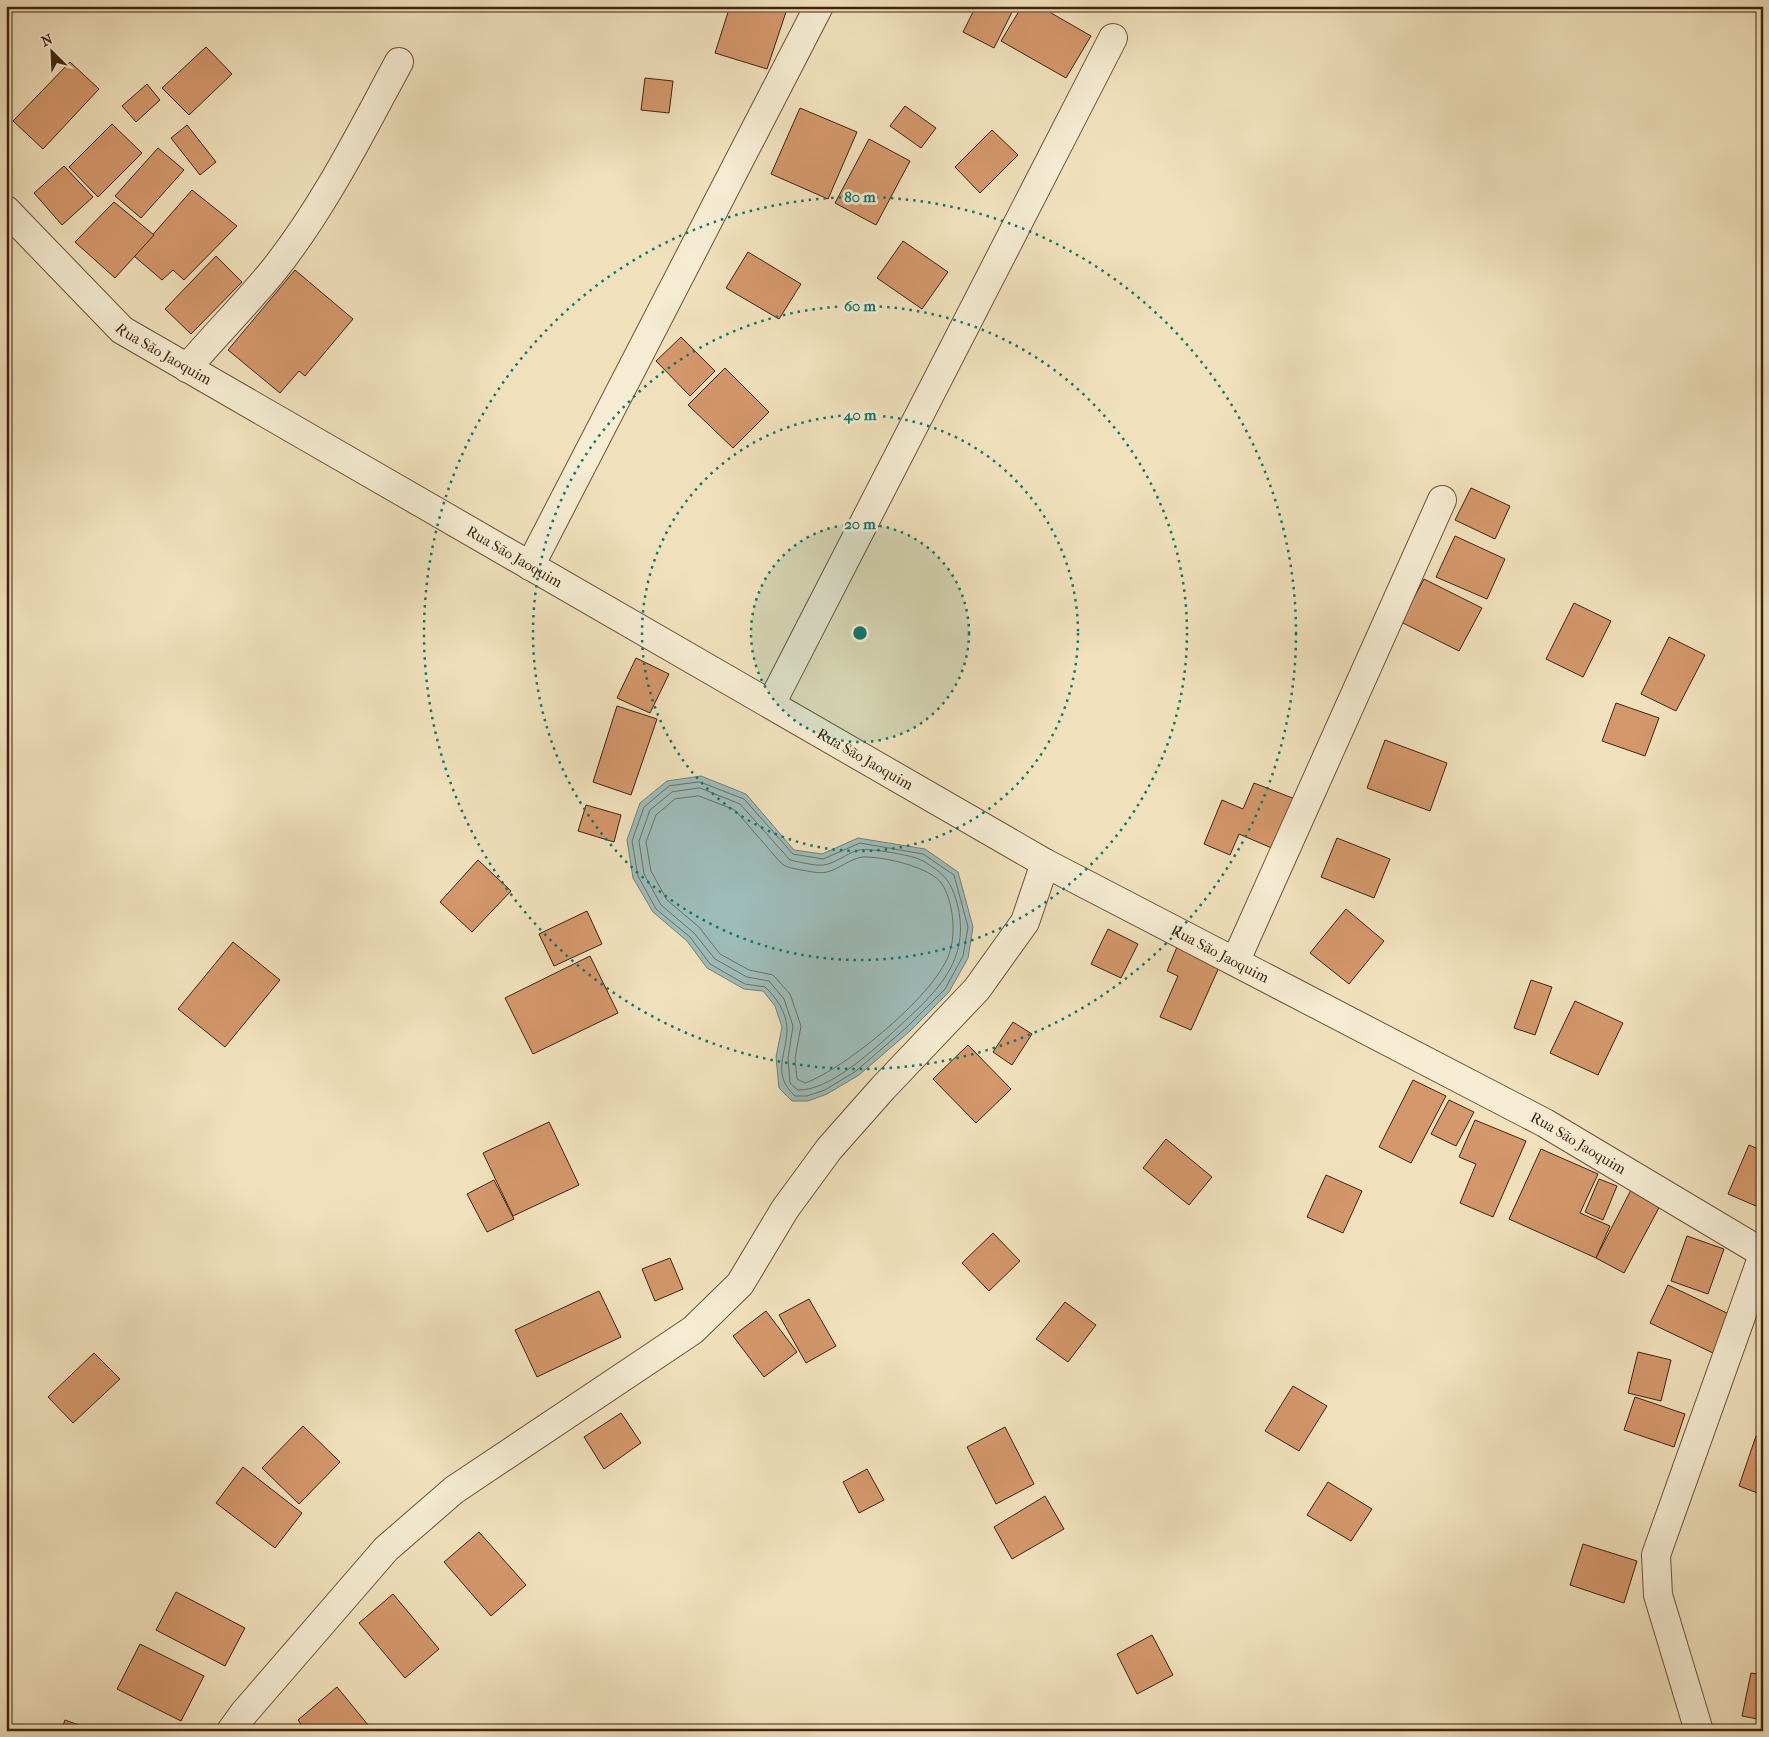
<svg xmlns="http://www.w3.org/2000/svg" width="1769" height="1737" font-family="'IM FELL French Canon',serif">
  <rect width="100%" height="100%" fill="#f0e1bc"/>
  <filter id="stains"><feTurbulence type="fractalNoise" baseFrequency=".004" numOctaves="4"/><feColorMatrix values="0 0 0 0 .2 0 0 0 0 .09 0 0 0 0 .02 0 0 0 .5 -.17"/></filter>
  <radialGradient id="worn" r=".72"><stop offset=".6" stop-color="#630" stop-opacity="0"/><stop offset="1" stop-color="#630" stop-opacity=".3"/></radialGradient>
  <path fill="#9dbcb9" stroke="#787e75" d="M701 776 746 794 794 850 822 854 858 838 925 849 958 872 973 927 968 958 949 992 910 1031 859 1075 827 1094 808 1101H792L779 1088 776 1057 782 1027 775 1006 763 991 744 989 707 968 687 941 653 912 633 878 627 840 640 803 667 781Z"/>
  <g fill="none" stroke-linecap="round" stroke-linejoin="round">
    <g stroke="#6f6f64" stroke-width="1">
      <path d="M700 782 744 799 793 854 823 859 860 843 923 854 954 875 968 927 963 956 945 989 907 1027 856 1071 825 1090 807 1096H795C770 1073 788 1053 787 1027 786 1012 776 997 765 987L745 984 710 964 690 937 656 909 638 876 632 841 644 807 669 786Z"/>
      <path d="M700 788 740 804 790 860C800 862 814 866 824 865 836 863 847 853 859 850 870 848 913 855 923 861 945 874 952 882 958 907 971 966 930 997 891 1034 870 1053 828 1091 798 1090L790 1083 788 1058 793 1026 784 999 769 981 747 977 715 959 694 933 661 905 644 874 639 841 650 810 672 792Z"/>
      <path d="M699 796 735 810 780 862C786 868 793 868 801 870 809 871 819 874 827 872 839 869 850 859 862 857 882 856 931 867 942 884 953 901 956 932 950 951 939 992 845 1069 805 1083L797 1079 795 1058 801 1026 790 994 773 975 749 970 720 954 699 927 667 900 651 871 646 842 656 815 675 799Z"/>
    </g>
  </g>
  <g fill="#d3976b" stroke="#41220e">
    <path d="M730 6H777L787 9 767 69 715 53Z"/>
    <path d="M976 6H1015L994 48 963 32Z"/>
    <path d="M1022 6H1039L1091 36 1066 78 1001 41Z"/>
    <path d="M206 47 232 74 189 115 162 88Z"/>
    <path d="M70 62 99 89 43 149 13 121Z"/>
    <path d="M645 78 673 81 669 113 641 110Z"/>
    <path d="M147 84 160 100 136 122 122 106Z"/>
    <path d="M905 106 936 128 921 148 890 126Z"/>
    <path d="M800 108 857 132 828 199 771 174Z"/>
    <path d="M112 124 142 153 98 197 69 167Z"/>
    <path d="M187 125 216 162 200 175 171 138Z"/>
    <path d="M992 130 1018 155 980 193 955 167Z"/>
    <path d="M869 139 910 161 876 225 835 203Z"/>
    <path d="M158 148 184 170 141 218 115 196Z"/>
    <path d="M64 166 93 197 62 225 34 193Z"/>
    <path d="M192 190 237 226 184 280 173 270 162 280 134 256Z"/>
    <path d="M114 202 154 235 115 278 75 242Z"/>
    <path d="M903 241 948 272 922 309 877 278Z"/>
    <path d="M748 252 801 284 779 319 726 288Z"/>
    <path d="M216 256 242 282 191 334 165 309Z"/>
    <path d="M295 270 353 319 305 376 299 371 280 393 228 350Z"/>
    <path d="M681 337 715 371 690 396 656 361Z"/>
    <path d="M725 368 769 412 733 448 688 405Z"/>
    <path d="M1471 488 1510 506 1495 539 1455 520Z"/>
    <path d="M1455 536 1505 559 1487 599 1436 577Z"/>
    <path d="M1424 579 1482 608 1459 651 1401 622Z"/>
    <path d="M1574 603 1611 621 1583 677 1546 659Z"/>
    <path d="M1669 637 1705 655 1676 711 1641 694Z"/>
    <path d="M636 658 669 674 650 713 617 698Z"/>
    <path d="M1616 703 1659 718 1645 756 1602 741Z"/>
    <path d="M617 706 657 719 631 795 593 782Z"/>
    <path d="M1385 740 1447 763 1430 811 1367 788Z"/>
    <path d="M1254 783 1295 799 1274 849 1239 834 1230 855 1204 844 1222 800 1243 809Z"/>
    <path d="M586 805 621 815 614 842 578 831Z"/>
    <path d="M1337 838 1390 859 1374 898 1321 877Z"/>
    <path d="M478 860 511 891 472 932 440 902Z"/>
    <path d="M1346 909 1384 941 1349 984 1310 953Z"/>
    <path d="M587 911 602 944 554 966 539 934Z"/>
    <path d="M1108 929 1138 944 1121 978 1091 964Z"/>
    <path d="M233 942 280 980 225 1047 178 1009Z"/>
    <path d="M1177 947 1220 965 1191 1030 1160 1017 1178 976 1167 971Z"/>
    <path d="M590 956 618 1013 533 1054 505 998Z"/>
    <path d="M1531 980 1552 987 1535 1035 1514 1028Z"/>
    <path d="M1575 1001 1623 1023 1598 1075 1550 1053Z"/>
    <path d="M1013 1022 1032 1034 1012 1065 993 1052Z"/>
    <path d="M968 1045 1011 1089 976 1123 933 1079Z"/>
    <path d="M1413 1080 1446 1096 1411 1163 1379 1147Z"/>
    <path d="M1449 1100 1474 1112 1456 1146 1431 1134Z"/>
    <path d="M1475 1120 1526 1141 1493 1217 1460 1203 1476 1164 1459 1157Z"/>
    <path d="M549 1122 579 1185 513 1216 483 1153Z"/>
    <path d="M1166 1139 1212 1177 1189 1205 1143 1168Z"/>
    <path d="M1749 1145 1763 1151V1209L1728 1194Z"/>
    <path d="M1541 1149 1598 1174 1580 1213 1610 1226 1596 1258 1509 1219Z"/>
    <path d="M1326 1175 1362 1191 1343 1233 1307 1217Z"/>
    <path d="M1599 1179 1617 1186 1603 1220 1585 1212Z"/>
    <path d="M494 1180 514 1219 487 1232 467 1194Z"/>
    <path d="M1632 1188 1661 1204 1624 1273 1596 1258Z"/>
    <path d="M993 1233 1020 1261 989 1291 962 1263Z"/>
    <path d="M1687 1236 1724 1249 1708 1294 1671 1281Z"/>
    <path d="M670 1258 683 1289 655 1301 642 1269Z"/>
    <path d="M1668 1285 1731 1315 1713 1353 1650 1323Z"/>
    <path d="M599 1291 621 1337 537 1377 515 1330Z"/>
    <path d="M809 1299 836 1346 806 1363 779 1315Z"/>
    <path d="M1065 1302 1096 1325 1068 1362 1036 1339Z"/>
    <path d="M766 1311 797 1352 764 1377 733 1336Z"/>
    <path d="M1638 1352 1671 1360 1661 1401 1628 1393Z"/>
    <path d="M94 1353 120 1379 73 1423 48 1397Z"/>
    <path d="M1293 1386 1327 1406 1299 1451 1265 1431Z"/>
    <path d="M1635 1397 1685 1414 1674 1447 1624 1430Z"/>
    <path d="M621 1413 641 1443 604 1469 584 1437Z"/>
    <path d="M303 1426 340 1462 299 1504 262 1468Z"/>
    <path d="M1005 1427 1034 1484 996 1504 967 1447Z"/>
    <path d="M1756 1436 1763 1438V1495L1739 1486Z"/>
    <path d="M243 1467 302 1513 275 1548 216 1503Z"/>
    <path d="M867 1469 884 1500 859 1513 843 1482Z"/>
    <path d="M1328 1482 1372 1509 1351 1541 1307 1515Z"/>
    <path d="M1045 1496 1064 1529 1012 1559 994 1527Z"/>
    <path d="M479 1532 526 1585 491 1616 444 1562Z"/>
    <path d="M1583 1544 1637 1561 1624 1603 1570 1585Z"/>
    <path d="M176 1592 245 1628 225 1666 156 1630Z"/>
    <path d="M393 1594 439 1649 405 1678 359 1623Z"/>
    <path d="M1152 1635 1173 1675 1137 1694 1117 1654Z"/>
    <path d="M140 1644 204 1676 181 1721 117 1689Z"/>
    <path d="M1751 1673 1763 1675V1720L1742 1716Z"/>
    <path d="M337 1687 373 1731H306L298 1720Z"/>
    <path d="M65 1720 95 1731H61Z"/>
  </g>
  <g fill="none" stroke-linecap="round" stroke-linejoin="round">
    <defs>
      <g id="minor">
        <path id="s1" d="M6 210 122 330 1045 863 1545 1123 1763 1253"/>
        <path d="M187 368C215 335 246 304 273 271 324 207 360 134 399 62"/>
        <path d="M530 566 819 6"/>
        <path d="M771 704 1113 38"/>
        <path d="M1236 960 1442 500"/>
        <path d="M231 1731 244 1713 386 1549 454 1490 693 1330 740 1284 785 1209 829 1149 883 1088 977 989 1025 922 1045 863"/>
        <path d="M1699 1731 1658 1595 1656 1555 1763 1255"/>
      </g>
    </defs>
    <use href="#minor" stroke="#6d523a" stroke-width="30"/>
    <use href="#minor" stroke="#f5ecd3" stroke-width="28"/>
  </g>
  <circle cx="860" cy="633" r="109" fill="#0f766e" fill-opacity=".12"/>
  <g fill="none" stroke="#0f766e" stroke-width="2.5" stroke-dasharray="2.5 5">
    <circle cx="860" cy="633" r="109"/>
    <circle cx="860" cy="633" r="218"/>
    <circle cx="860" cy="633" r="327"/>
    <circle cx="860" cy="633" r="436"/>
  </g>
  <g text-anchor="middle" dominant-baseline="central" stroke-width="5" stroke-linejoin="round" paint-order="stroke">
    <g font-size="15" fill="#41220e" stroke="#f5ecd3">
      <text stroke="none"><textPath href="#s1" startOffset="215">Rua São Jaoquim</textPath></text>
      <text stroke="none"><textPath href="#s1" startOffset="620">Rua São Jaoquim</textPath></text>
      <text stroke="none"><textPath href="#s1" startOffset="1025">Rua São Jaoquim</textPath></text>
      <text stroke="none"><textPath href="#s1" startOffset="1430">Rua São Jaoquim</textPath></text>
      <text stroke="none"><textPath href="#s1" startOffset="1835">Rua São Jaoquim</textPath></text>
    </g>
  </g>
  <circle cx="860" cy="633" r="8" fill="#0f766e" stroke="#f5ecd3" stroke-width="2.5"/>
  <g font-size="15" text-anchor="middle" font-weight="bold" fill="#0f766e" stroke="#f5ecd3" stroke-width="5" stroke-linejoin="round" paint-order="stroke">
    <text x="860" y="202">80 m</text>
    <text x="860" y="311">60 m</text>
    <text x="860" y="420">40 m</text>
    <text x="860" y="529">20 m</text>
  </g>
  <rect width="1769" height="1737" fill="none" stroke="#f0e1bc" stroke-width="25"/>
  <rect x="8" y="8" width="1754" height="1722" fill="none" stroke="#41220e" stroke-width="2.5"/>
  <rect x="12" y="12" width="1744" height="1712" fill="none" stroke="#41220e"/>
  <g transform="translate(52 52) rotate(336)" stroke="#f5ecd3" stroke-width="4" paint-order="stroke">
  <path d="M0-4L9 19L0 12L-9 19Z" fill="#41220e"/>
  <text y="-8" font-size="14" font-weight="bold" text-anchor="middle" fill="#41220e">N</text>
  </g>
  <rect width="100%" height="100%" filter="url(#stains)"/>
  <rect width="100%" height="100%" fill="url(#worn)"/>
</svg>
